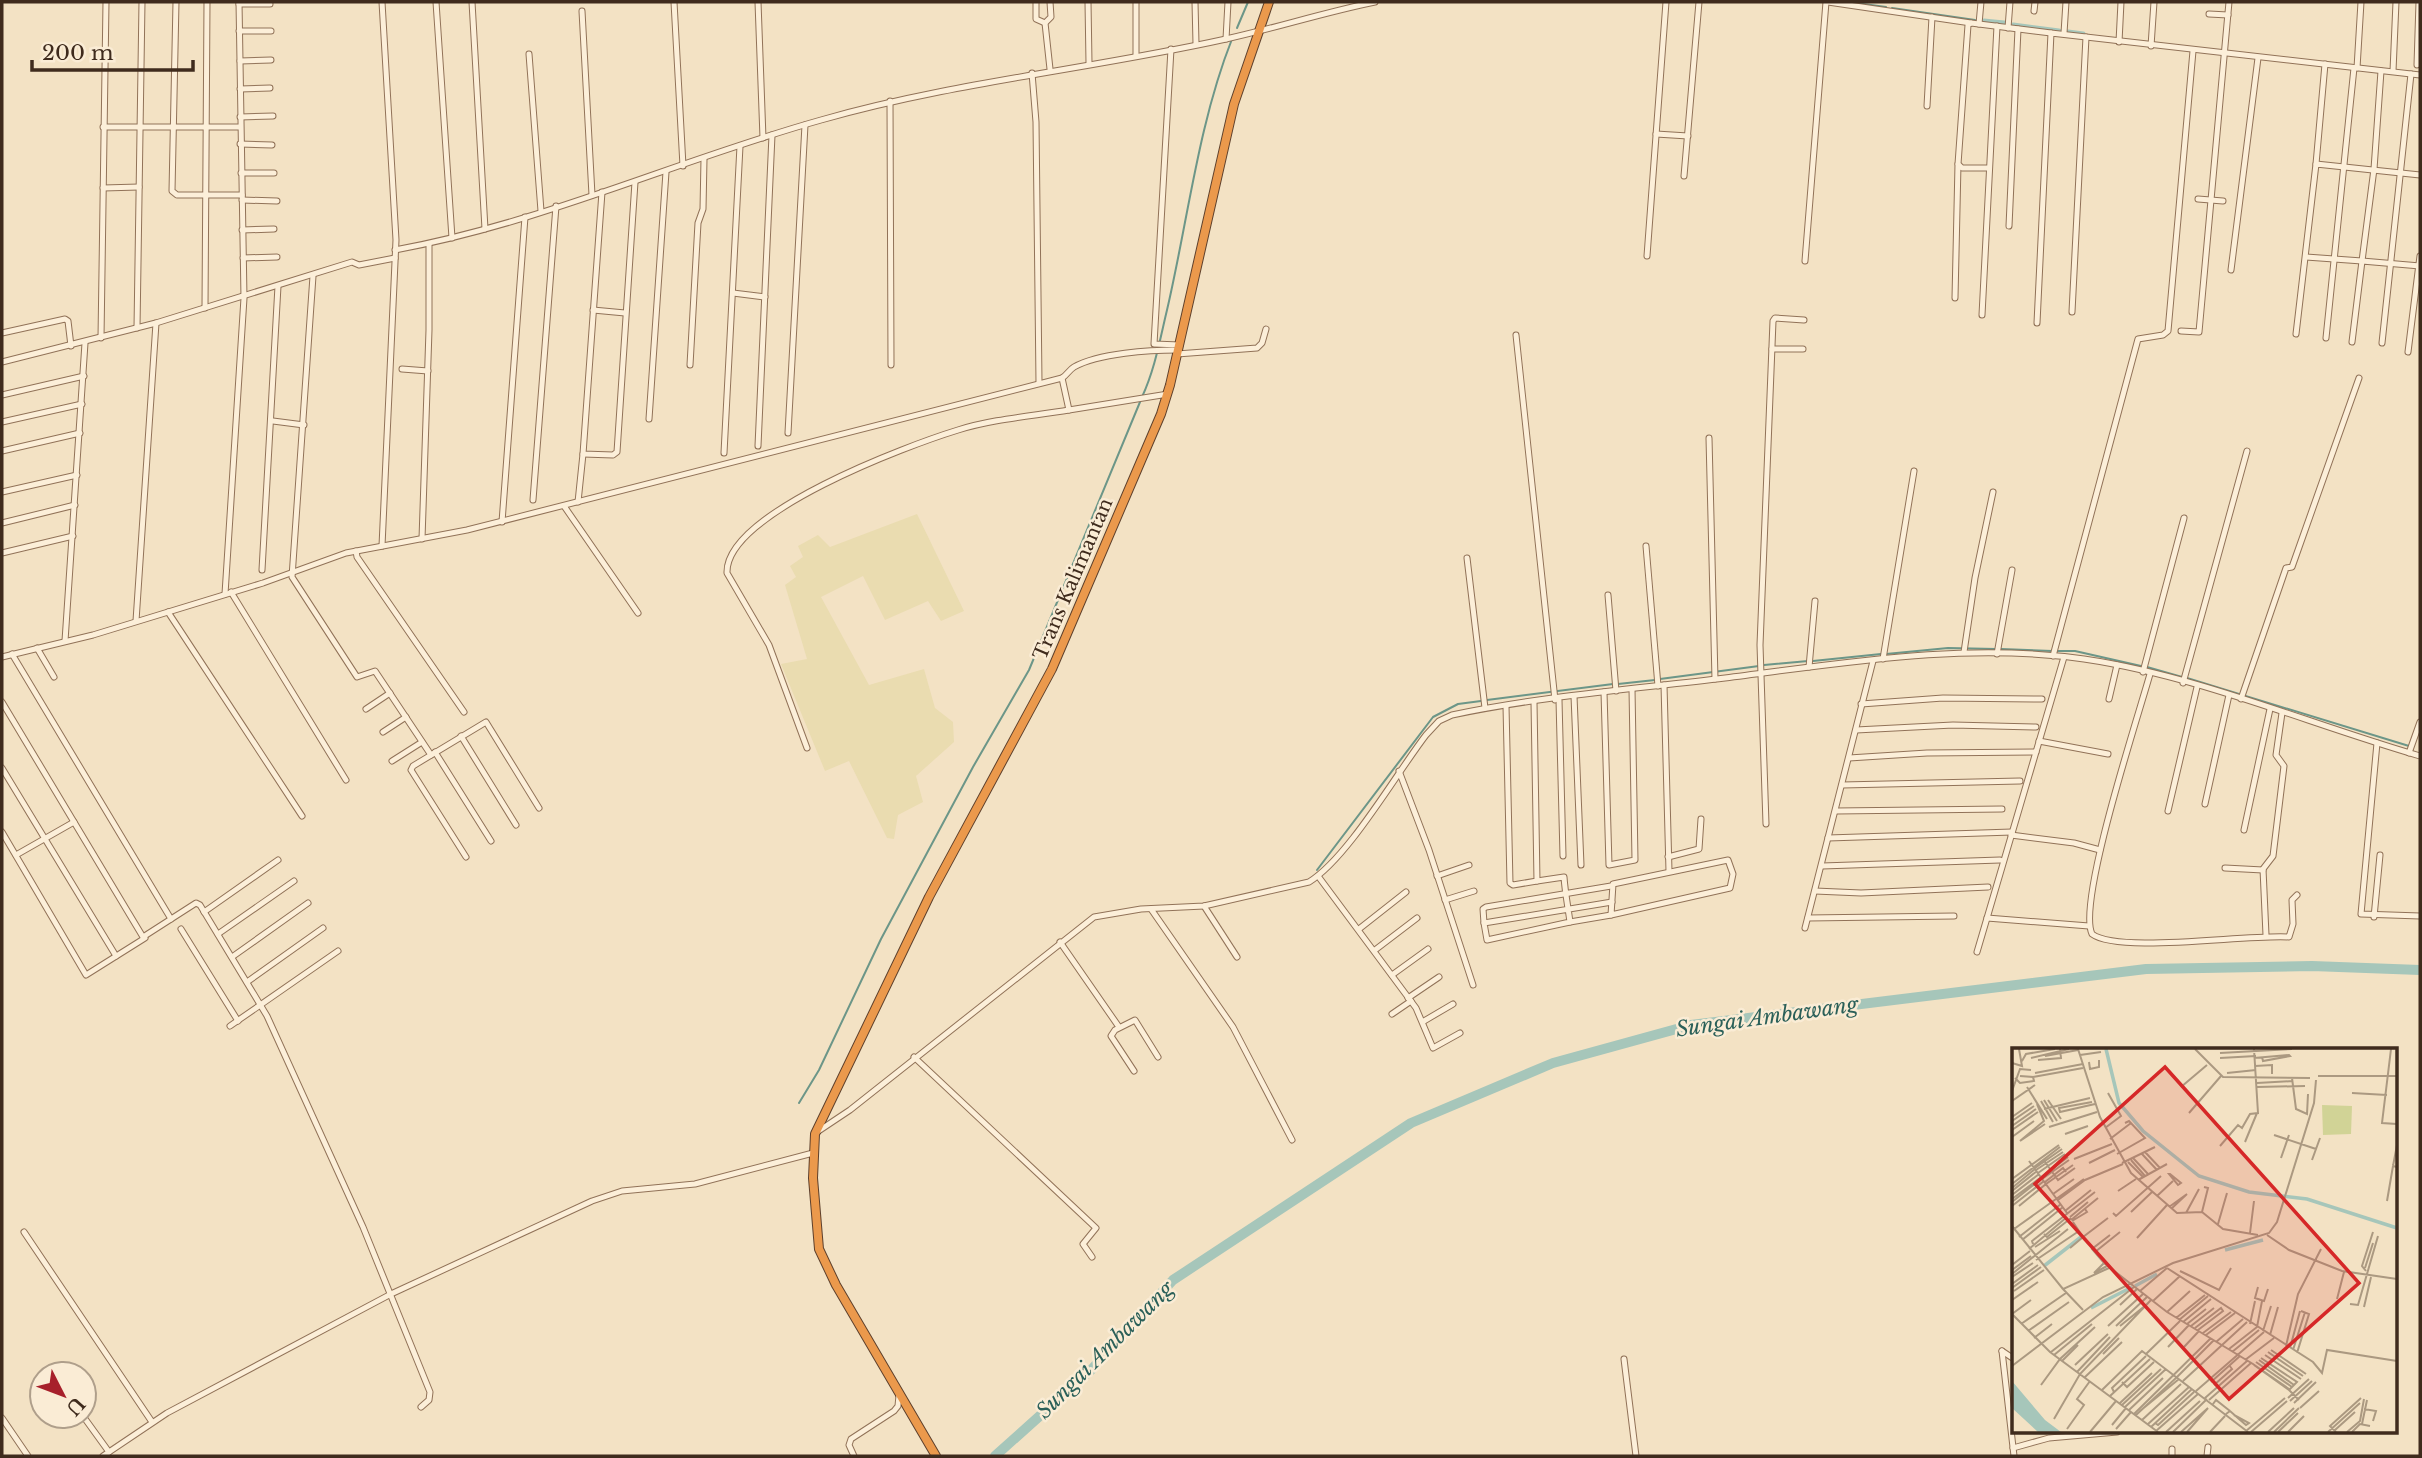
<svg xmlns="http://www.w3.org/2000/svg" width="2422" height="1458" font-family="'Libre Baskerville',serif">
  <rect width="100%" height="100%" fill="#f3e2c4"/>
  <path fill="#eadcb0" d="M917 514 964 611 941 621 928 601 885 620 863 576 821 597 869 685 924 669 935 708 953 722 954 742 916 776 923 802 898 815 894 839 887 838 849 761 825 771 781 664 807 659 785 585 796 577 790 566 803 557 798 546 818 535 830 547Z"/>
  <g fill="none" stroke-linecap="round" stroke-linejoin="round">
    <g stroke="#6c9688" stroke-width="2">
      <path d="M1848 2 1886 7"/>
      <path d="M1892 8 1975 20"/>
      <path d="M1237 28 1248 2"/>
      <path d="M1142 397C1155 369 1160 339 1167 310 1188 220 1198 125 1232 39"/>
      <path d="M2001 649 2052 651"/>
      <path d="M2057 651H2075L2141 666"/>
      <path d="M1886 654 1948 648 1996 649"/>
      <path d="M1813 661 1881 654"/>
      <path d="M1764 665 1808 661"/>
      <path d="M2147 667 2182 677"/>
      <path d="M2187 678 2409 746"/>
      <path d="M1660 679 1759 666"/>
      <path d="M1618 684 1655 680"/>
      <path d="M1487 700 1613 684"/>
      <path d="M1317 870 1433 717 1458 704 1481 701"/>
      <path d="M799 1103 819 1070 881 939 973 767 1029 670 1140 402"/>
    </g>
    <g stroke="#a6c6ba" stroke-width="5">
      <path d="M1984 21 2004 23"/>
      <path d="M2013 25 2059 31"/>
      <path d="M2068 32 2083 34"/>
    </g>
    <path stroke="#a6c6ba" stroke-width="10" d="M995 1456 1092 1369 1173 1280 1411 1123 1553 1063 1691 1025 2146 969 2312 966 2420 970"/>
    <defs>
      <g id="minor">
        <path d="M176 2 172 191 177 195H242"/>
        <path d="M436 2 452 238"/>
        <path d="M472 2 485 229"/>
        <path d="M674 2 683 166"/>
        <path d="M758 2 763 138"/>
        <path d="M1036 2V19L1045 23"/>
        <path d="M1088 2 1089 63"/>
        <path d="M1136 2V55"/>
        <path d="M1195 2 1196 44"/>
        <path d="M1828 2 1971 23"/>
        <path d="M239 4H270"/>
        <path d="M582 11 592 195"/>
        <path d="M2034 11 2035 2"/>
        <path d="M2209 14 2228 15"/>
        <path d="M1979 24 1981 2"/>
        <path d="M2008 28 2010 2"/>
        <path d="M239 31H271"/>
        <path d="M2064 33 2066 2"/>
        <path d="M1226 39 1228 2"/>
        <path d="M2119 42 2121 2"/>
        <path d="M2151 46 2154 2"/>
        <path d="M1171 49 1154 344 1180 345"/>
        <path d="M529 54 541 211"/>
        <path d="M240 61 271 60"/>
        <path d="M2417 65 2419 2"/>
        <path d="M2357 68 2361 2"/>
        <path d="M1050 69 1045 23 1051 17 1050 2"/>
        <path d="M2393 71 2396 2"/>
        <path d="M1032 73 1036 122 1039 382"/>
        <path d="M240 89 270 88"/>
        <path d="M890 101 891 365"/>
        <path d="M1927 106 1932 17"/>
        <path d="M240 117 273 116"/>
        <path d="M103 127H240"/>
        <path d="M1656 134 1688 136"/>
        <path d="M240 144 272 145"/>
        <path d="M2316 164 2325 64"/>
        <path d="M1988 168H1962L1958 164 1968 25 1971 23 2051 33"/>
        <path d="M241 173H274"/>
        <path d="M1684 176 1699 2"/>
        <path d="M103 188 139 187"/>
        <path d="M602 192 583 454 613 455 617 452 635 182"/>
        <path d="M2198 199 2223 201"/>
        <path d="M242 200 277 201"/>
        <path d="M2009 226 2018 29"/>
        <path d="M242 230 274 229"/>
        <path d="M395 250C542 223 678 160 821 120 954 82 1091 69 1226 39 1276 28 1325 12 1375 2"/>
        <path d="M1647 256 1666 2"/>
        <path d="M2306 257 2362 261 2374 169 2381 71"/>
        <path d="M243 258 277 257"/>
        <path d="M1805 261 1826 2"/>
        <path d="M2231 270 2258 58"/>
        <path d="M313 276 292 577 357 677 375 671 431 755"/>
        <path d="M733 293 765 297"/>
        <path d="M1955 298 1958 164"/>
        <path d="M205 308 207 2"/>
        <path d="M593 310 625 313"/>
        <path d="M2072 312 2086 37"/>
        <path d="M1982 315 1997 26"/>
        <path d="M2037 323 2051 33 2420 75"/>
        <path d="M137 328 142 2"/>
        <path d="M2181 331 2199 332 2229 2"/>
        <path d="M2 333 65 319 68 321 71 346"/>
        <path d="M2296 334 2316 164 2420 175"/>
        <path d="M1516 335 1555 700"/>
        <path d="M101 338 106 2"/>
        <path d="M2326 338 2354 68"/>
        <path d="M2352 342 2362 261 2420 266"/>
        <path d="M2382 343 2411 74"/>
        <path d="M1772 349H1803"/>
        <path d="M2408 352 2420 256"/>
        <path d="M1177 354 1257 348 1262 343 1266 329"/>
        <path d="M2 362 156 323 352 262 359 265 395 258"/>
        <path d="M690 365 698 223 703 209 704 159"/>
        <path d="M402 369 428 371"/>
        <path d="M1062 378 1069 410 1168 394"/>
        <path d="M2 395 84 376"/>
        <path d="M649 419 666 172"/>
        <path d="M273 421 304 425"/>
        <path d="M2 422 82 404"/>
        <path d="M788 433 805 125"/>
        <path d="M1709 438 1715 679"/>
        <path d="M758 446 772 135"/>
        <path d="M2 451 80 433"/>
        <path d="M724 453 740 146"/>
        <path d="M2 492 77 475"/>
        <path d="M533 500 556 206"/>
        <path d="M578 502 583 454"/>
        <path d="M564 506 638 613"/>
        <path d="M502 522 525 217"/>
        <path d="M2 523 75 505"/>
        <path d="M422 539 429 330V244"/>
        <path d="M382 546 396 240 382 2"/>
        <path d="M1646 546 1658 686"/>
        <path d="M356 551 357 557 464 712"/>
        <path d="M2 553 73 536"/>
        <path d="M1467 558 1485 708"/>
        <path d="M262 570 278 286"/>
        <path d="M231 592 346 780"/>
        <path d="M225 594 244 298 239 2"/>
        <path d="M1608 595 1616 691"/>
        <path d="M168 612 302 816"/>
        <path d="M136 621 156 323"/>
        <path d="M65 641 85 343"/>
        <path d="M37 648 54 677"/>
        <path d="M1964 652 1975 578 1993 492"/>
        <path d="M12 654 171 919"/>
        <path d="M1997 654 2012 570"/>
        <path d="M2053 656 2138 339 2163 335 2168 331 2193 51"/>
        <path d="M2 657 93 635 263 583 346 553 467 530 1062 378C1067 375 1069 370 1074 367 1099 353 1150 350 1178 350"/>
        <path d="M1883 659 1914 471"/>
        <path d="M1809 667 1815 601"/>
        <path d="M2143 672 2184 518"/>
        <path d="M2150 674C2138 717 2077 902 2092 934 2119 954 2247 934 2289 937L2293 924 2292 900 2297 895"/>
        <path d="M2183 683 2247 451"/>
        <path d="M1664 685 1669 871"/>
        <path d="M1604 692 1609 865 1635 860 1632 689"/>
        <path d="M1574 696 1581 865"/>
        <path d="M2109 699 2117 665"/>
        <path d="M2241 699 2286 568 2292 567 2359 378"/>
        <path d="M1559 700 1563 856"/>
        <path d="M2 702 143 937 196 903 200 905 267 1016 363 1227 430 1392 429 1400 421 1407"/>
        <path d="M1861 704 1943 698 2042 699"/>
        <path d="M1506 706 1510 883 1513 885 1537 881 1534 702"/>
        <path d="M366 709 390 693"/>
        <path d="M1856 730 1953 725 2036 727"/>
        <path d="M383 732 406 717"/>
        <path d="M461 736 516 825"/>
        <path d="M2039 741 2108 754"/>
        <path d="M2377 743 2361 914 2420 916"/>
        <path d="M807 748 769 645 727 573C725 513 909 445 958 430 993 419 1033 416 1069 410"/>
        <path d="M435 752 491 841"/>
        <path d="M2409 753 2420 722"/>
        <path d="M1849 758 1927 753 2036 752"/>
        <path d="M392 761 422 742"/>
        <path d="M2 768 116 956"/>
        <path d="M1399 771 1429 850 1473 985"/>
        <path d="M1842 785 2020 781"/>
        <path d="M2205 804 2229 695"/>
        <path d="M1836 811 2002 809"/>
        <path d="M2168 811 2197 687"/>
        <path d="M1766 824 1760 645 1773 321 1775 318 1804 320"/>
        <path d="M2244 830 2270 709"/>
        <path d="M2 832 86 975 145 938"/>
        <path d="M2011 835 2074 843 2100 850"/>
        <path d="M1828 838 2012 832"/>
        <path d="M16 855 74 822"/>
        <path d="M466 857 411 770 413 766 486 722 539 808"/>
        <path d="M1668 857 1699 849 1701 819"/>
        <path d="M1728 860 1733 874 1730 888 1611 915 1613 884Z"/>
        <path d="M1822 866 2000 860"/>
        <path d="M2225 868 2263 870"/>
        <path d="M1318 876 1416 1008 1433 1048 1460 1033"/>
        <path d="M1437 876 1469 865"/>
        <path d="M1537 881 1564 877C1565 892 1568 907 1570 922L1487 940 1484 923 1612 902"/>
        <path d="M1815 891 1861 893 1988 887"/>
        <path d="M1445 900 1474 891"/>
        <path d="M1204 906 1237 957"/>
        <path d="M1151 909 1233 1027 1292 1140"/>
        <path d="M204 912 278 860"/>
        <path d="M2374 917 2380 855"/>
        <path d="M1808 918 1954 916"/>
        <path d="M1987 918 2089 926"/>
        <path d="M1570 922 1611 915"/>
        <path d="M1484 923 1483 909 1486 907 1611 886"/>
        <path d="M1805 928 1873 661"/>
        <path d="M181 929 238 1021"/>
        <path d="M1359 929 1406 892"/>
        <path d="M218 934 294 881"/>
        <path d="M2266 935 2263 869 2273 856 2284 766 2276 755 2282 713"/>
        <path d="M1060 942 1119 1027"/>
        <path d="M1375 950 1417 918"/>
        <path d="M1977 952 2064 657"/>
        <path d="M232 957 308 903"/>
        <path d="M1392 975 1428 949"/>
        <path d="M247 982 323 928"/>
        <path d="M1408 998 1439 977"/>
        <path d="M1392 1014 1411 1001"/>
        <path d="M1424 1021 1453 1004"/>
        <path d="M230 1026 338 951"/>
        <path d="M914 1057 1096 1228 1083 1244 1092 1257"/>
        <path d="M1134 1071 1111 1036 1115 1030 1135 1020 1158 1057"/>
        <path d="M817 1132 850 1110 1094 917 1141 909 1204 906 1309 882C1348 858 1396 774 1426 735L1439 721 1452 715C1542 696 1635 689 1725 678 1844 663 1964 642 2084 659 2199 676 2309 724 2420 756"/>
        <path d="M24 1232 152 1422"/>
        <path d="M2002 1351 2014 1456"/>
        <path d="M2002 1351 2014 1359"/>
        <path d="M1624 1359 1636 1456"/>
        <path d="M83 1416 109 1452"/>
        <path d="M2 1418 28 1456"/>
        <path d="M2013 1448 2049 1438 2117 1432"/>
        <path d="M103 1456 167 1413 391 1294 592 1201 622 1191 695 1184 813 1153"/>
        <path d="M854 1456 849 1445 851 1439 894 1411 898 1406 899 1395"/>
        <path d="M2172 1456V1449"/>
        <path d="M2207 1456 2208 1447"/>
      </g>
      <path id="highway" d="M936 1456 836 1285 819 1249 813 1178 815 1134 929 897 1052 669 1161 414 1170 385 1234 104 1269 2"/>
    </defs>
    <use href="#minor" stroke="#917258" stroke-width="7"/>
    <use href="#highway" stroke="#5e402c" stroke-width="10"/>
    <use href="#minor" stroke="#fcefd9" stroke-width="5"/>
    <use href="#highway" stroke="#eb994c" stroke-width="8"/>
  </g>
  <g text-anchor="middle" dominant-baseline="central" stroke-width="5" stroke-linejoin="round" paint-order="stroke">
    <g font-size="19" fill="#3f2b1d" stroke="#faecd5">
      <text transform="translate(1073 579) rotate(-67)">Trans Kalimantan</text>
    </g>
    <g font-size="21" font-style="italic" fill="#2b6059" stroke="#faecd5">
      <text transform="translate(1767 1017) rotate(-8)">Sungai Ambawang</text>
      <text transform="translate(1105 1350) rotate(-45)">Sungai Ambawang</text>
    </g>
  </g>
  <g transform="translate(2012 1048)">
    <rect width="385" height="385" fill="#f3e2c4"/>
    <path d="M310 57 340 58 339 86 311 87Z" fill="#d1d396"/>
    <path d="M0 333 33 372 49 384H26L0 360Z" fill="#a6c6ba"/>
    <path fill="none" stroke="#a6c6ba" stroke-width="3.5" d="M94 1 107 55 131 83 187 128 237 144 295 151 385 180M213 202 251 192M32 218 69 189M123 238 145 226M79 260 120 239"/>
    <path fill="none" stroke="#ab9981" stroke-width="2" d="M66 1 88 69 119 125 165 165 190 164 211 181 246 187M183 1 211 29 298 30M379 1 370 75 385 76M208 5 280 1M68 7 89 4M33 8 66 2M19 10 57 1M208 10 244 8M242 10 265 8 277 7 278 8 251 13 250 9M26 12 49 10 48 1M10 13 14 6 43 1M77 14 78 21 87 19V12M0 15 10 18 7 1M243 18 260 17V26M23 25 71 16M215 25 244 22M306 28H385M21 29 71 20M3 30 8 35 22 33 21 29 8 28M280 30 284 61 295 66 296 46M245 35 281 33M15 39 35 71M169 39 195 17M245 39 293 38M0 43 8 21 19 22M340 45 375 47M32 52 45 73M36 52 49 71M0 53 23 37M29 53 41 74M80 54 47 60 48 64 83 56M25 56 32 73 8 93 33 76M32 61 78 50M177 65 209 28M0 69 20 55M0 73 22 58M0 78 24 61M37 79 85 64M93 80 109 68 96 45M0 82 26 64M53 86 76 78M262 87 304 101M0 89 22 73M98 91 119 75M233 94 245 65M208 98 226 77 230 80 238 66 246 65 242 1M133 104 148 120M105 106 133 90 117 73 113 75M130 106 145 122M121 110 136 126M269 110 277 87M31 111 46 132 63 120M62 111 100 96M119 112 133 128M300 112 308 90M17 113 55 165M116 114 131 129M77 115 103 102M110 115 143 99M381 118 385 97M23 120 50 101M24 122 51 104M26 125 53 106M157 126H158L169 135 166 137ZM0 131 47 97M30 131 57 112M126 132 155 116M33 134 51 120 54 124M0 136 48 99M34 136 61 117M0 140 23 121M0 143 25 123M106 143 124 131M41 146 62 131M0 147 27 126M145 148 161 133M0 151 56 109M46 152 73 132 111 116M375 153 381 118 385 119M0 154 29 131M0 158 32 133M7 158 34 136M157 159 175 146M159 161 175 146M53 163 79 142M119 164 140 144M190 164 196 140 192 139M101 165 104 168 149 128M174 165 187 141M58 169 76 154M59 172 86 150M60 173 75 164 73 161M206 176 215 145M0 178 51 241M2 181 72 131M238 185 242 153M32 186 35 189 59 170M98 187 80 201 92 215 155 264 208 296M255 187 277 202 330 223 385 231M7 189 49 156M71 189 96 170M125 190 155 157M10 192 51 159M21 196 20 193 83 144M23 199 48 183M58 200 71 189 61 174M17 201 55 169M83 204 108 184M24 212 67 183M92 215 82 225 95 218M0 217 18 203M155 220 301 314 310 325 315 302 385 313M353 220 361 195M0 222 19 208M168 223 207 242 219 220M354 223 350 218 361 184M0 226 56 181M0 229 21 215M0 236 26 217M246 239 243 250 252 253 256 241M0 240 29 219M2 243 32 222M128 243 155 220M325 251 332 224M0 252 26 234M141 253 168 228M338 256 346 257 366 188M108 257 125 241M352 259 359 229M71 262 51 241 97 220M155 264 178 243M0 266 38 304 146 384M0 266 19 252M164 270 193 247M167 272 196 248M171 274 199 251M9 276 54 245M175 276 194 261M238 276 243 253M96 278 131 246M104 278 135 249M108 278 134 257M179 278 202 260M183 280 209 260 211 263 186 282M16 283 57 254M251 283 259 258M191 285 219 264M194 287 223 265M258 287 266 259M22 290 40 276M204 294 231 271M208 296 241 316 277 341V342L242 317M274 298 286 246 309 201M156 299 177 277M172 299 187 283M278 300 288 263M217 301 245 279 250 253M259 302 294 326M281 302 293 264M39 304 122 239M220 304 247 282M256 304 291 328M285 305 297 266 289 263M91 306 107 290M134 306 168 273M42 307 80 276M253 307 289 331M249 310 285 334 277 342 287 352M233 312 262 290M247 312 282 337M50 313 66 297M244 314 280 339M63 317 96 286M0 318 91 249 161 215 257 185 265 174 302 55 304 32M65 324 98 289M73 329 110 294M165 329 202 292M171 333 235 274M110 334 115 339 142 314M199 334 228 308M29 337 48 311 83 279M202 337 220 321 217 317M90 342 130 303 236 384M184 343 252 284M102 344 100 340 134 308M98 348 138 311M193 350 235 313M276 350 297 331M197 352 239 315M278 353 300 333M108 355 140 325M282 355 304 334M201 356 204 352 218 363M110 357 149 321M113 359 154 321M288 360 307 343M352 361 364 363 361 373M117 362 151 330M128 363 167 331M122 366 199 290M214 366 218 363 227 371 234 377 237 375 222 367M124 367 164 330M42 371 68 326 139 252M130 372 169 336M143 375 146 377 182 344M136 376 177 339M350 376 355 352M100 377 114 360M139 379 180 341M55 381 72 357 65 351 78 333M104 381 119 364M323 382 343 364M144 383 186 346M234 383 273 350M78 384 104 353M154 384 188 353M161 384 195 351M169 384 196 360 175 384M198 384 213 368M239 384 275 353M256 384 282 360M262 384 287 360M266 384 286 365M276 384 292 368M316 384 348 355M324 384 318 378 349 350M335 384 348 373 352 351M340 384 348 376 358 378"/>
    <path fill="#d62828" fill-opacity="0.15" stroke="#d62828" stroke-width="3.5" d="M153 19 347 235 217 351 23 136Z"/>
    <rect width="385" height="385" fill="none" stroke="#3f2b1d" stroke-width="3.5"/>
  </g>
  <rect width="2422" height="1458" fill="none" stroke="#3f2b1d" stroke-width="7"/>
  <g transform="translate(63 1395) rotate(132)"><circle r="33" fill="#faecd5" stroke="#af9f8b" stroke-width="2"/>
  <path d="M0-5L12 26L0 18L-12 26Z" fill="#a7202b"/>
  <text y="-10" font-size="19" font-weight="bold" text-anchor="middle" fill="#3f2b1d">U</text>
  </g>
  <path d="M32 60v10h161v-10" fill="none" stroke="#3f2b1d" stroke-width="3.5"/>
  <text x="42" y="60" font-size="21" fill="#3f2b1d" stroke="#faecd5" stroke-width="5" paint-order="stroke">200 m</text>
</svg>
